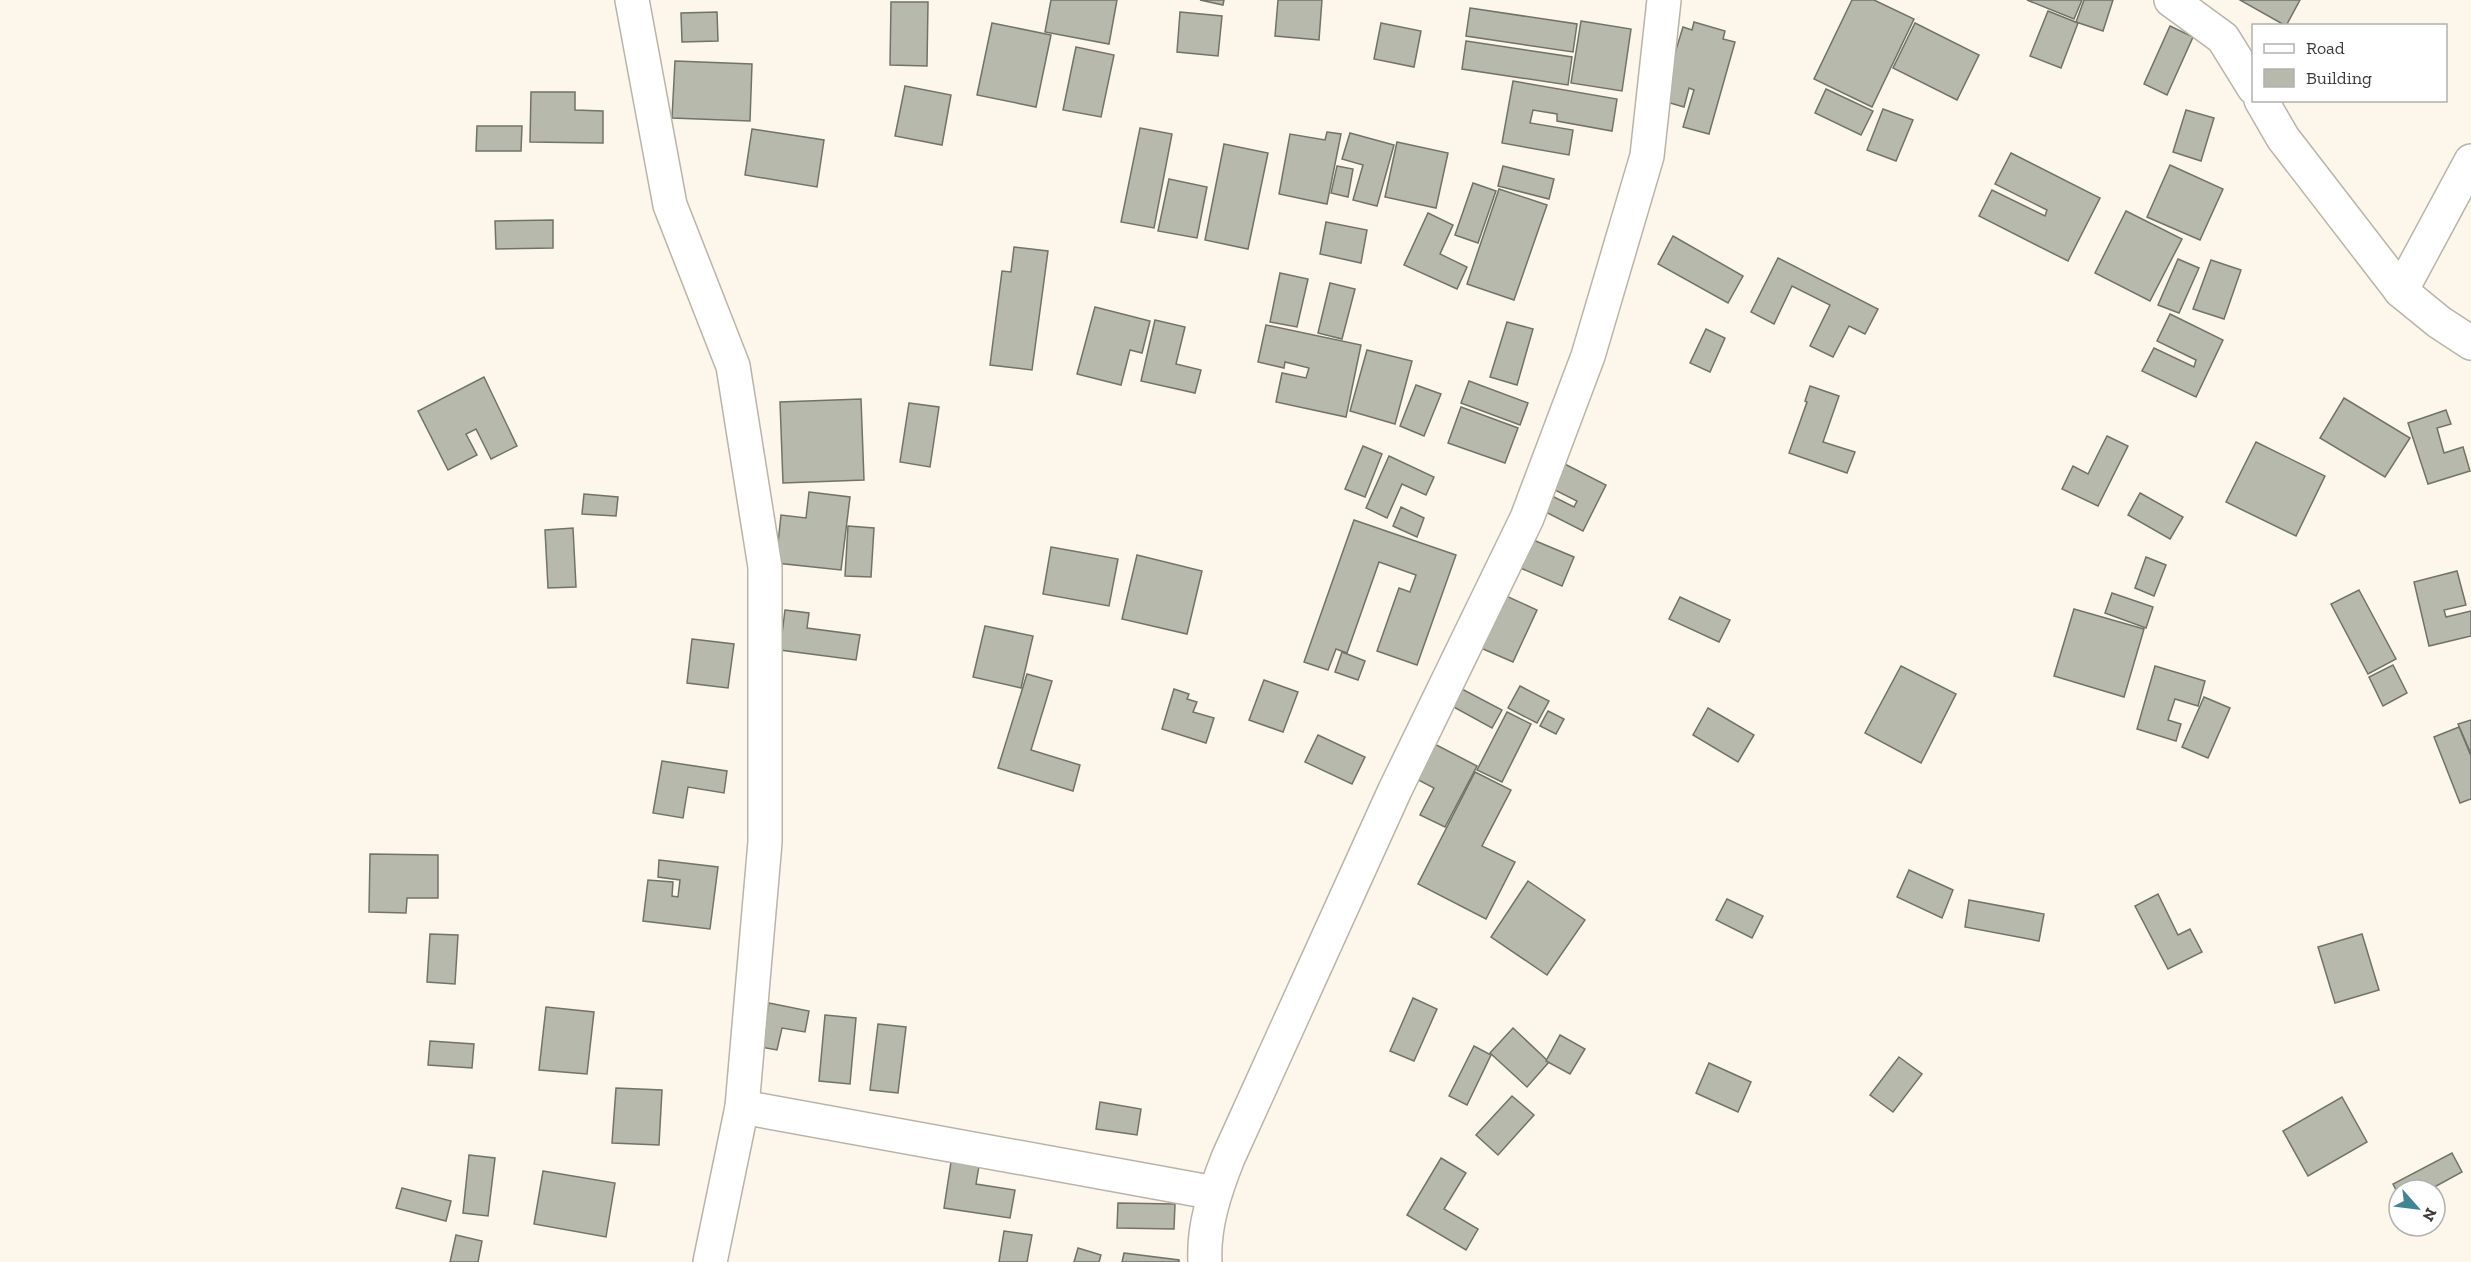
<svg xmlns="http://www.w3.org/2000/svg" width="2471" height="1262" font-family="'Zilla Slab',serif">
  <rect width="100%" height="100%" fill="#fcf7ea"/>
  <g fill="#b7b9ac" stroke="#717368" stroke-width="1.5">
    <path d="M1051 0H1117L1109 44 1045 32Z"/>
    <path d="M1200 0H1224L1223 5Z"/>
    <path d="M1278 0H1322L1319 40 1275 36Z"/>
    <path d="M1852 0H1874L1914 19 1872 107 1814 79Z"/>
    <path d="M2027 0H2082L2074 19Z"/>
    <path d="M2084 0H2113L2103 31 2076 22Z"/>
    <path d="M2240 0H2300L2286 26Z"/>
    <path d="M891 2H928L927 66 890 65Z"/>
    <path d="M1470 8 1577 24 1573 52 1466 36Z"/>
    <path d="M2048 11 2078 23 2061 68 2030 56Z"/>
    <path d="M717 12 718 41 682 42 681 13Z"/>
    <path d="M1180 12 1222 16 1218 56 1177 52Z"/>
    <path d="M1581 21 1631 29 1622 91 1571 83Z"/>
    <path d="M1694 22 1725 31 1723 39 1735 42 1709 134 1683 127 1694 90 1689 88 1684 107 1653 98 1667 50 1675 53 1683 27 1692 30Z"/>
    <path d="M992 23 1051 35 1036 107 977 95Z"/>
    <path d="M1381 23 1421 31 1414 67 1374 59Z"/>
    <path d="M1915 23 1979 55 1957 100 1893 68Z"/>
    <path d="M2170 26 2193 37 2167 95 2144 84Z"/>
    <path d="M1466 41 1572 57 1568 85 1462 69Z"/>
    <path d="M1076 47 1114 55 1101 117 1063 110Z"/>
    <path d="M675 61 752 64 750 121 672 118Z"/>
    <path d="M1513 81 1617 99 1612 131 1557 121V114L1533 110 1530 123 1573 130 1569 155 1502 143Z"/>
    <path d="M905 86 951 95 942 145 895 136Z"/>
    <path d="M1826 89 1873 111 1861 135 1815 113Z"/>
    <path d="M531 92H575V110L603 111V143L530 142Z"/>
    <path d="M1883 109 1913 120 1896 161 1867 150Z"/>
    <path d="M2186 110 2214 118 2201 161 2173 152Z"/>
    <path d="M477 126H522L521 151H476Z"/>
    <path d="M1140 128 1172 134 1154 228 1121 222Z"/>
    <path d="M752 129 824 140 817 187 745 175Z"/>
    <path d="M1327 132 1341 134 1327 204 1279 194 1290 134 1325 140Z"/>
    <path d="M1350 133 1394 145 1377 206 1353 200 1363 165 1342 159Z"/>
    <path d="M1397 142 1448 153 1436 208 1385 197Z"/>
    <path d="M1224 144 1268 153 1248 249 1205 240Z"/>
    <path d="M2011 153 2100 198 2068 261 1979 216 1992 190 2045 216 2047 210 1995 184Z"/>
    <path d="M2170 165 2223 189 2200 240 2147 217Z"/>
    <path d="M1337 166 1353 169 1348 197 1331 193Z"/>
    <path d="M1503 166 1554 179 1549 199 1498 186Z"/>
    <path d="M1169 179 1207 187 1197 238 1158 231Z"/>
    <path d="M1473 183 1496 191 1478 243 1455 235Z"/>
    <path d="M1499 189 1547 205 1514 300 1467 284Z"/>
    <path d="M2126 211 2182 239 2150 301 2095 273Z"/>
    <path d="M1428 213 1453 225 1440 254 1467 267 1457 289 1404 265Z"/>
    <path d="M553 220V248L496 249 495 221Z"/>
    <path d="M1326 222 1367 230 1361 263 1320 254Z"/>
    <path d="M1673 236 1743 276 1728 303 1658 264Z"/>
    <path d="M1014 247 1048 251 1032 370 990 365 1002 271 1011 272Z"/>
    <path d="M1778 258 1878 309 1865 334 1849 326 1833 357 1810 346 1830 305 1792 286 1774 324 1751 312Z"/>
    <path d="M2178 259 2199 268 2179 313 2158 305Z"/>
    <path d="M2211 260 2241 270 2224 319 2193 309Z"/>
    <path d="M1280 273 1308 279 1297 327 1270 322Z"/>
    <path d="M1330 283 1355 289 1342 339 1318 333Z"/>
    <path d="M1095 307 1150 321 1142 353 1130 350 1121 385 1077 374Z"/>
    <path d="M2170 314 2223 340 2196 397 2142 371 2154 348 2194 367 2196 360 2157 341Z"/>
    <path d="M1155 320 1185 327 1176 364 1201 370 1195 393 1141 381Z"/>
    <path d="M1507 322 1533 329 1517 385 1490 377Z"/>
    <path d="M1266 325 1361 345 1346 417 1276 402 1282 373 1306 378 1309 368 1285 362 1284 368 1258 362Z"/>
    <path d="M1706 329 1725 338 1710 372 1690 363Z"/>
    <path d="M1367 350 1412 361 1395 424 1350 411Z"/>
    <path d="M484 377 517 446 491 459 476 429 466 434 477 455 448 470 418 411Z"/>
    <path d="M1469 381 1528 403 1520 425 1461 403Z"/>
    <path d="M1416 385 1441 394 1424 436 1400 426Z"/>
    <path d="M1810 386 1839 396 1823 442 1855 452 1847 473 1789 453 1807 402 1805 401Z"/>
    <path d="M2344 398 2410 438 2385 477 2320 438Z"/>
    <path d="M861 399 864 480 783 483 780 402Z"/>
    <path d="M909 403 939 407 930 467 900 462Z"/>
    <path d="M1461 407 1518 428 1505 463 1448 443Z"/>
    <path d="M2446 410 2451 424 2437 428 2444 453 2463 447 2470 471 2428 484 2408 423Z"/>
    <path d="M2107 436 2128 446 2098 506 2062 489 2073 466 2088 474Z"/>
    <path d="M2256 442 2325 476 2296 536 2226 502Z"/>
    <path d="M1363 446 1382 454 1365 497 1345 489Z"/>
    <path d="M1389 456 1434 477 1426 495 1402 484 1387 518 1366 508Z"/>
    <path d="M1549 456 1606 485 1583 531 1526 502 1534 487 1574 507 1577 501 1537 481Z"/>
    <path d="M809 492 850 497 841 570 776 563 781 515 806 518Z"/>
    <path d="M2140 493 2183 517 2170 539 2128 515Z"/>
    <path d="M584 494 618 497 616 516 582 514Z"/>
    <path d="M1401 507 1424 518 1417 537 1393 526Z"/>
    <path d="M1354 520 1456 555 1417 665 1377 651 1399 588 1410 592 1416 575 1379 562 1347 653 1336 649 1328 670 1304 662Z"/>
    <path d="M848 526 874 528 871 577 845 576Z"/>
    <path d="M573 528 576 587 548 588 545 530Z"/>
    <path d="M1514 532 1574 557 1562 586 1502 560Z"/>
    <path d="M1051 547 1118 559 1109 606 1043 594Z"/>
    <path d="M1137 555 1202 571 1187 634 1122 619Z"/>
    <path d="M2146 557 2166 565 2154 596 2135 588Z"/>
    <path d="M2457 571 2466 605 2444 610 2446 617 2471 611V636L2429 646 2414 582Z"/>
    <path d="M1482 585 1537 610 1513 662 1458 638Z"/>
    <path d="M2359 590 2396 659 2368 674 2331 604Z"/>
    <path d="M2112 593 2153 607 2146 628 2105 613Z"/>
    <path d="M1680 597 1730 620 1719 642 1669 619Z"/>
    <path d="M2074 609 2144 629 2124 697 2054 676Z"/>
    <path d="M785 610 809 613 807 628 860 635 856 660 780 650Z"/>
    <path d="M985 626 1033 636 1021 688 973 677Z"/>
    <path d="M692 639 734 644 728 688 687 683Z"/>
    <path d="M1342 652 1365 661 1358 680 1335 672Z"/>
    <path d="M2393 665 2407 693 2383 706 2369 677Z"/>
    <path d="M1901 666 1956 694 1921 763 1865 733Z"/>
    <path d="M2155 666 2205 681 2198 706 2175 699 2168 720 2181 724 2176 741 2137 729Z"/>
    <path d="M1027 674 1052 681 1031 750 1080 765 1073 791 998 768Z"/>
    <path d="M1439 677 1502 710 1492 728 1450 705Z"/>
    <path d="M1264 680 1298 692 1283 732 1249 720Z"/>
    <path d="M1520 686 1549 701 1537 723 1508 708Z"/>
    <path d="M1174 689 1189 694 1187 699 1197 702 1193 712 1214 718 1206 743 1162 729Z"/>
    <path d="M2204 697 2230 708 2208 758 2182 747Z"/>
    <path d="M1708 708 1754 735 1738 762 1693 735Z"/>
    <path d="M1548 711 1564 719 1556 734 1540 726Z"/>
    <path d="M1507 712 1531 724 1502 782 1477 770Z"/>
    <path d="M2471 720V754L2458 724Z"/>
    <path d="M2459 727 2471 756V799L2460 803 2434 737Z"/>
    <path d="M1318 735 1365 757 1352 784 1305 762Z"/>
    <path d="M1421 737 1477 766 1445 827 1420 815 1434 788 1403 772Z"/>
    <path d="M662 761 727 771 724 793 688 787 683 818 653 813Z"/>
    <path d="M1475 772 1511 790 1482 846 1515 862 1486 919 1418 884Z"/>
    <path d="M370 854 438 855V898H407L406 913 369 912Z"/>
    <path d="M659 860 718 867 710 929 643 921 648 880 673 882 672 896 678 897 680 880 658 877Z"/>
    <path d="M1909 870 1953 890 1942 918 1897 897Z"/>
    <path d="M1528 881 1585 920 1547 975 1491 937Z"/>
    <path d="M2158 894 2178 935 2190 929 2202 952 2168 969 2135 906Z"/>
    <path d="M1727 899 1763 916 1752 938 1716 920Z"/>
    <path d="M1969 900 2044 914 2039 941 1965 927Z"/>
    <path d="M430 934 458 935 455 984 427 982Z"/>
    <path d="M2362 934 2379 990 2335 1003 2318 947Z"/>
    <path d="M1413 998 1437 1009 1414 1061 1390 1051Z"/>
    <path d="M769 1003 809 1011 805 1032 782 1028 777 1050 761 1047Z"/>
    <path d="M546 1007 594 1012 587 1074 539 1070Z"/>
    <path d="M825 1015 856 1018 850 1084 819 1081Z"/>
    <path d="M878 1024 906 1027 898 1093 870 1090Z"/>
    <path d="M1513 1028 1549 1062 1527 1087 1490 1053Z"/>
    <path d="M1560 1035 1585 1049 1570 1074 1546 1061Z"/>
    <path d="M430 1041 474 1044 472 1068 428 1065Z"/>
    <path d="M1474 1046 1491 1055 1467 1105 1449 1096Z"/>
    <path d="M1899 1057 1922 1074 1893 1112 1870 1095Z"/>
    <path d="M1709 1063 1751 1082 1738 1112 1696 1093Z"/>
    <path d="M616 1088 662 1090 659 1145 612 1143Z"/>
    <path d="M1512 1096 1534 1115 1498 1155 1476 1135Z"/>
    <path d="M2342 1097 2367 1142 2308 1176 2283 1131Z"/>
    <path d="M1100 1102 1141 1109 1137 1135 1096 1129Z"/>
    <path d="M2452 1153 2462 1172 2429 1190H2399V1196L2393 1184Z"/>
    <path d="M469 1155 495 1158 488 1216 463 1213Z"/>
    <path d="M1441 1158 1466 1173 1444 1209 1478 1229 1466 1250 1407 1215Z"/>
    <path d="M951 1162 979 1166 976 1184 1015 1190 1010 1218 944 1208Z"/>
    <path d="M543 1171 615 1183 606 1237 534 1224Z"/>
    <path d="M402 1188 451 1201 446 1221 396 1208Z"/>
    <path d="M1118 1203 1175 1204 1174 1229 1117 1228Z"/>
    <path d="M1004 1231 1032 1235 1027 1262H999Z"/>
    <path d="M456 1235 482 1241 478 1262H450Z"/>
    <path d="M1078 1248 1101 1255 1099 1262H1074Z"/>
    <path d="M1124 1253 1179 1260V1262H1122Z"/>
  </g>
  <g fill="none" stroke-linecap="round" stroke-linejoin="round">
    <defs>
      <g id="minor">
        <path d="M632 0 670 205 733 366 765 567V842L742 1107 710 1262"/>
        <path d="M2171 0 2223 38 2254 88"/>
        <path d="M2261 100 2283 138 2401 291 2439 322 2471 343"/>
        <path d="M2401 291 2471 161"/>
        <path d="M742 1107 1215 1193"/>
        <path d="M1205 1262C1203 1226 1215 1191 1228 1158L1395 790 1527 518 1588 356 1647 156 1664 0"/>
      </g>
    </defs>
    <use href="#minor" stroke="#b9b4a8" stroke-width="36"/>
    <use href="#minor" stroke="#fff" stroke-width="33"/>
  </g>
  <rect x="2252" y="24" width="195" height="78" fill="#ffffff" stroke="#b1b1af" stroke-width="1.5"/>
  <rect x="2264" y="44" width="30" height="9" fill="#ffffff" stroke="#b1b1af" stroke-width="1.5"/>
  <text x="2306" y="54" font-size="18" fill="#3d3b36">Road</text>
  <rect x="2264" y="69" width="30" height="18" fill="#b7b9ac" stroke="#b1b1af" stroke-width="1.5"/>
  <text x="2306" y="84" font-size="18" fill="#3d3b36">Building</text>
  <g transform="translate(2417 1208) rotate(118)"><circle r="28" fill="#ffffff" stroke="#b1b1af" stroke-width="1.5"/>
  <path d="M0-4.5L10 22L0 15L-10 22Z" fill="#418594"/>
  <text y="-9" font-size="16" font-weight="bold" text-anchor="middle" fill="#3d3b36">N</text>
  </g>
</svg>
